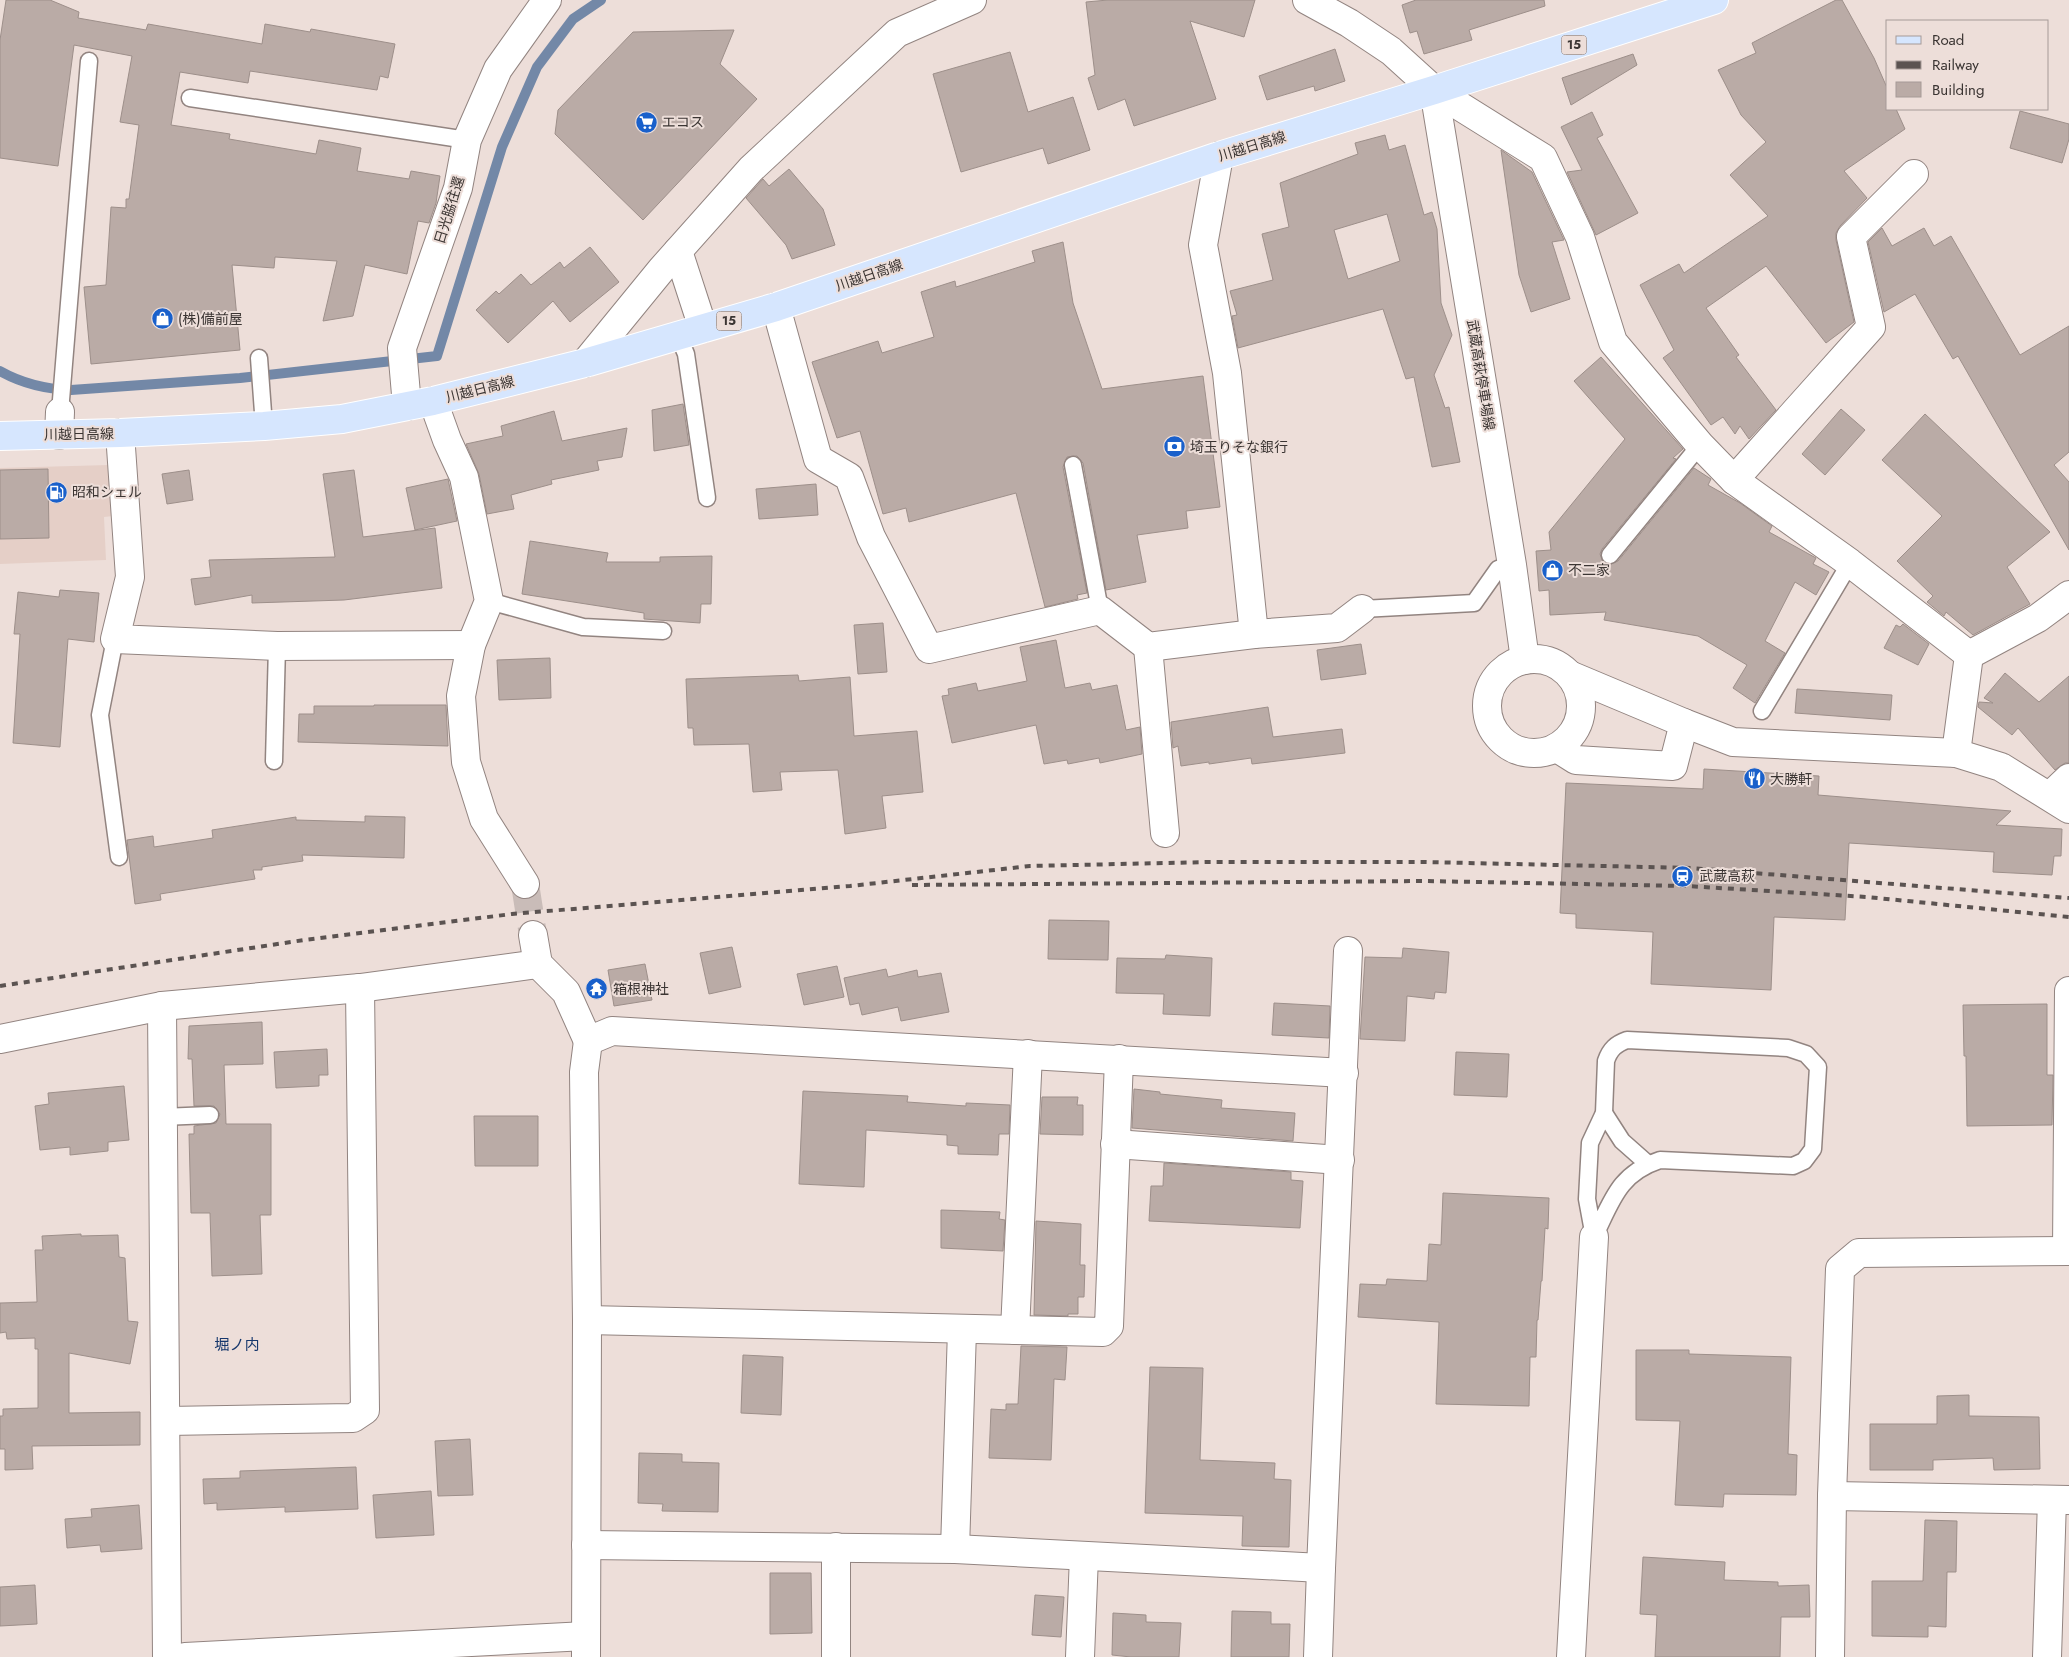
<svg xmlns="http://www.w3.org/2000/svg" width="2069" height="1657" font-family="Jost,'Noto Sans JP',sans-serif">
  <rect width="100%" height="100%" fill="#edded9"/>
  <path fill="#e5cfc7" d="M109 465 113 516 104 517 106 560 0 564V468Z"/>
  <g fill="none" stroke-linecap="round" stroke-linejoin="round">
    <path stroke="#7388a7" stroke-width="10" d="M0 371C23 384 45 389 71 390L240 378 437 356 502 147 537 67 573 19 601 0"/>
  </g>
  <g fill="#baaba6" stroke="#9d8f8a" fill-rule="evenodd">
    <path d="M6 0H50L79 12 78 18 146 30 148 24 262 44 265 24 310 32 311 29 395 44 388 78 380 76 377 90 250 71 248 83 180 72 171 125 230 134 229 139 316 154 319 140 361 148 357 171 409 179 411 171 440 176 436 203 429 223 418 221 407 274 365 265 353 316 323 321 337 261 275 257 274 268 232 265 240 350 91 364 84 287 106 285 111 207 126 208V199H129L139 125 120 122 132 56 74 45 58 166 0 158V40Z"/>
    <path d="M1108 0H1255L1244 37 1190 21 1216 99 1134 126 1125 99 1098 110 1088 78 1095 75 1086 2Z"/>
    <path d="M1416 0H1544L1545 6 1469 30 1472 40 1424 54 1417 31 1410 33 1402 5Z"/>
    <path d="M1836 0H1842L1874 58 1888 90V109H1896L1905 129 1844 171 1867 198 1840 226 1836 233V240L1854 322 1826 343 1766 266 1706 308 1739 355 1736 357 1776 410 1749 439 1740 426 1735 434 1723 417 1711 425 1663 358 1674 350 1640 285 1679 264 1684 273 1768 216 1730 175 1766 142 1741 115 1718 70 1756 53 1752 43Z"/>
    <path d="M734 30 720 64 757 99 643 220 555 134 558 110 633 32Z"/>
    <path d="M1335 49 1345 81 1315 91 1314 86 1267 100 1259 76Z"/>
    <path d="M1010 52 1028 112 1073 97 1090 150 1048 164 1043 148 961 172 933 74Z"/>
    <path d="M1633 54 1637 65 1571 105 1562 78Z"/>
    <path d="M2020 111 2069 124V139L2062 163 2010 148Z"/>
    <path d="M1592 112 1603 135 1597 138 1638 213 1596 235 1567 172 1582 170 1561 127Z"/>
    <path d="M1385 135 1389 150 1405 145 1424 215 1432 212 1437 229 1441 303 1452 335 1434 375 1445 408 1449 407 1460 462 1432 467 1414 377 1406 379 1383 309 1238 348 1232 316 1237 315 1230 291 1273 280 1262 234 1289 227 1280 183 1358 154 1355 143ZM1387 214 1400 261 1348 279 1334 230Z"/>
    <path d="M1501 150 1532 172 1564 240 1552 242 1570 299 1531 312 1519 275Z"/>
    <path d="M789 169 823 209 835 245 792 259 786 245 746 198 763 179 769 186Z"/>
    <path d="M1882 228 1892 246 1924 228 1934 246 1951 236 2020 355 2069 326V452L2054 465 2069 482V550L1958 356 1953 359 1915 294 1884 312 1868 242Z"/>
    <path d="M1063 242 1073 303 1102 389 1203 376 1220 507 1186 511 1188 528 1137 535 1146 582 1106 590 1083 463 1077 456 1067 457 1063 467 1087 593 1077 595 1078 599 1045 607 1016 493 909 522 906 508 883 514 860 431 837 438 812 362 878 341 882 353 934 337 921 292 955 281 956 287 1035 262 1032 251Z"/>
    <path d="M590 247 619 282 570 322 553 301 508 343 476 310 496 291 499 294 521 274 531 285 560 262 564 268Z"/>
    <path d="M1601 357 1683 449 1673 458 1676 459 1602 549 1600 554 1603 562 1609 565 1618 561 1694 468 1711 479 1708 485 1740 503 1772 526 1769 532 1816 558 1813 564 1829 572 1816 595 1795 582 1765 641 1785 653 1755 703 1733 688 1747 665 1698 636 1604 620 1606 612 1550 615 1549 590 1539 591 1536 551 1551 550 1549 532 1625 439 1574 381Z"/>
    <path d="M683 404 689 445 654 451 652 410Z"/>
    <path d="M1841 409 1865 430 1825 475 1802 454Z"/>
    <path d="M554 411 562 441 627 428 622 457 597 461 599 470 551 480 552 484 511 495 514 509 487 514 479 474 466 444 503 436 501 426Z"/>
    <path d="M1925 414 2050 532 2007 567 2030 604 1973 635 1946 612 1944 616 1927 602 1933 596 1897 561 1942 516 1882 460Z"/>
    <path d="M48 469 49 538 0 539V470Z"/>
    <path d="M189 470 193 500 167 504 162 474Z"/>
    <path d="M354 470 363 537 435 528 442 588 344 600 252 603V595L195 605 191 579 211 577 209 560 335 557 323 474Z"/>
    <path d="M448 479 457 521 415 530 406 488Z"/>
    <path d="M816 484 818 515 759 519 756 489Z"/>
    <path d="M530 541 608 553 606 562H660V557L712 556 711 604H701L700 623 644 619V613L522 594Z"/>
    <path d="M60 590 99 593 94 642 68 639 60 747 13 743 20 634H14L18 592 59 597Z"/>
    <path d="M883 623 887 672 858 674 854 625Z"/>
    <path d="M1903 624 1929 644 1918 665 1884 648 1896 625 1900 627Z"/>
    <path d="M1056 640 1065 688 1090 683 1092 690 1117 685 1126 730 1140 727 1142 754 1100 763 1099 758 1068 764 1067 760 1044 764 1036 725 952 743 942 696 949 695 948 689 976 683 978 691 1027 681 1020 647Z"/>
    <path d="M1361 644 1366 674 1321 680 1317 650Z"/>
    <path d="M550 658 551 698 499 700 497 660Z"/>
    <path d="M2005 673 2039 702 2069 676V763H2065L2055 770 2018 728 2012 735 1978 707 1979 702 1993 703 1984 698Z"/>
    <path d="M798 675 799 681 850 677 854 736 917 731 923 792 882 796 886 828 845 834 838 770 780 772 782 790 753 792 749 744 694 745 693 728H688L686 679Z"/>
    <path d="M1797 689 1892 695 1890 720 1795 713Z"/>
    <path d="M374 705H446L448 746 298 742 299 714H314V706H374Z"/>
    <path d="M1268 707 1273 737 1342 729 1345 753 1252 764 1251 758 1209 764V762L1181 766 1178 746 1173 748 1171 722Z"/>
    <path d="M1704 769 1819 776 1818 795 2011 811 1996 825 2062 829 2061 856H2054L2052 875 1993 872 1994 852 1849 843 1845 920 1774 917 1771 990 1651 984 1653 932 1576 928V914L1560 913 1566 783 1703 789Z"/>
    <path d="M365 816 405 817 404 858 302 855 303 861 262 867V870H253L255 879 160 894 161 900 135 904 127 840 153 836 154 847 213 838 212 830 296 817V820L365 822Z"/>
    <path d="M1049 920 1109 921 1108 960 1048 959Z"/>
    <path d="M732 947 741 987 709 994 700 953Z"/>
    <path d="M1403 948 1449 952 1446 993 1435 992 1434 999 1407 996 1405 1041 1360 1039 1365 957 1402 958Z"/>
    <path d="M1166 955 1212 958 1210 1016 1163 1014 1164 994 1116 993 1117 958 1165 959Z"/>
    <path d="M645 964 652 1000 614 1006 608 970Z"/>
    <path d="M837 966 844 997 804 1005 797 974Z"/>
    <path d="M886 969 888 977 917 970 918 977 941 973 949 1012 901 1021 898 1007 862 1015 859 1003 850 1005 844 978Z"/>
    <path d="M1274 1003 1330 1006 1329 1038 1272 1035Z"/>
    <path d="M2047 1004V1075H2053L2052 1125 1967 1126 1966 1056H1964L1963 1005Z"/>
    <path d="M262 1022 263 1064 224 1065 226 1124H271V1215H260L262 1274 212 1276 210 1213H191L189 1134H194V1126L216 1123 220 1114 214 1106H194L192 1059H188L189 1026Z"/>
    <path d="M327 1049 328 1075H319V1086L276 1088 274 1052Z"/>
    <path d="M1456 1052 1509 1054 1507 1097 1454 1095Z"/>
    <path d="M124 1086 129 1140 108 1142V1151L70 1155V1147L40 1150 35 1106 49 1104 48 1093Z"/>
    <path d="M1134 1089 1160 1092V1094L1222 1100 1221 1108 1295 1113 1293 1141 1132 1128Z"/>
    <path d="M803 1091 908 1096 907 1102 966 1106V1103L1010 1105 1009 1134H999L998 1155 958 1154V1146L947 1145V1135L866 1130 864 1187 799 1184Z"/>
    <path d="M1042 1097H1078L1077 1105H1083V1135L1040 1134Z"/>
    <path d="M474 1116H538V1166H475Z"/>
    <path d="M1164 1163 1291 1172V1180L1303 1181 1300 1228 1149 1221 1151 1186H1163Z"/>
    <path d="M1443 1193 1549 1198 1548 1229 1545 1228 1542 1281H1541L1538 1320H1537L1536 1357H1530L1529 1406 1436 1404 1439 1322 1358 1317 1360 1284 1386 1285 1387 1279 1427 1281 1429 1244 1441 1245Z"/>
    <path d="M941 1210 1000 1212 999 1219 1005 1220 1003 1251 941 1248Z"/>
    <path d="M1036 1221 1081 1224 1080 1265H1085L1084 1297H1078V1314H1068V1316L1034 1315Z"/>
    <path d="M81 1234V1236L118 1235 119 1257 125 1258 128 1321 138 1322 130 1364 69 1353V1413L140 1412V1445L32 1446 33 1469 5 1470V1449H0V1416H3V1409L38 1408V1349H35V1338L7 1339 6 1332 0 1333V1303L37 1302 35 1250H43L42 1236Z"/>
    <path d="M1021 1346 1067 1347 1065 1380 1054 1379 1051 1460 989 1458 991 1409 1006 1410V1404H1018Z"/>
    <path d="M1636 1350H1689V1354L1791 1357 1788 1454 1797 1455 1796 1495 1724 1494 1723 1507 1675 1505 1680 1421 1636 1420Z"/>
    <path d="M743 1355 783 1357 781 1415 741 1413Z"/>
    <path d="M1150 1367 1203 1368 1200 1460 1275 1463 1274 1479 1291 1480 1289 1547 1242 1546 1243 1516 1145 1513Z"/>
    <path d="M1969 1395V1416L2039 1417 2040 1469 1994 1470 1993 1458 1933 1460V1470H1870V1424H1937V1396Z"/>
    <path d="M470 1439 473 1495 438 1496 435 1441Z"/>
    <path d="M639 1453 682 1454V1462L719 1463 718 1512 662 1511 663 1504 638 1503Z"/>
    <path d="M356 1467 358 1509 285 1512V1507L217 1510V1503L204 1504 203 1479 240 1478V1471Z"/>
    <path d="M431 1491 434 1535 376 1538 373 1495Z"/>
    <path d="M139 1505 142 1549 101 1552 100 1545 67 1548 65 1519 92 1517 91 1509Z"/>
    <path d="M1925 1520 1957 1521 1956 1572H1947L1946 1627 1928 1626V1637L1872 1636V1581H1923Z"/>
    <path d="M1643 1557 1725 1562 1724 1580 1778 1582V1586L1809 1585 1810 1617H1781L1780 1657H1655L1657 1615 1640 1614Z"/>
    <path d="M770 1573H811L812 1633 770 1634Z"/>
    <path d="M35 1585 37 1624 0 1626V1587Z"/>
    <path d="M1035 1595 1064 1597 1061 1637 1032 1635Z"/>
    <path d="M1232 1611 1271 1612V1624H1290L1289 1657H1231Z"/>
    <path d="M1113 1613 1146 1615V1622L1181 1623 1179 1657H1131L1112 1655Z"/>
  </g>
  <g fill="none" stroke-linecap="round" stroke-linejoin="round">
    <path stroke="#c9bcb8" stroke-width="28" stroke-dasharray="28 14" stroke-linecap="butt" d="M525 884 533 935"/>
    <defs>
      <g id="service">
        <path d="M190 98 467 140"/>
        <path d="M678 335 686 354 707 498"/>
        <path d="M259 358 264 426"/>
        <path d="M60 412 89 61"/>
        <path d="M1073 465 1100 610"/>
        <path d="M1610 555 1700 445"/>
        <path d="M489 601 583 627 663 631"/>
        <path d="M1362 609 1474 603 1498 569 1512 565"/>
        <path d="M115 639 100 715 119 857"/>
        <path d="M1762 711 1850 563"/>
        <path d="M274 761 277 646"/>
        <path d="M1627 1040 1788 1048 1806 1054 1818 1067 1813 1149 1804 1161 1793 1166 1660 1160C1618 1174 1612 1201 1594 1237L1587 1199 1590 1143 1604 1113 1606 1061C1610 1049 1616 1044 1627 1040Z"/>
        <path d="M1604 1113 1622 1141 1648 1164"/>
        <path d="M162 1117 210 1115"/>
      </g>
      <g id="minor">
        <path d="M1307 0 1349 23 1391 51 1434 90 1543 158 1580 237 1613 342 1700 445 1734 480 1850 563 1969 655 1956 753"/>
        <path d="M1219 156 1203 245 1227 373 1254 634"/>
        <path d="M678 251 703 328"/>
        <path d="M776 307 818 459 849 477 871 537 929 649 1100 610 1148 647 1254 634 1337 628 1362 609"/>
        <path d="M585 363 661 270 751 169 897 33 972 0"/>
        <path d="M433 401 447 440 464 477 489 601 471 645 461 696 466 762 484 819 525 884"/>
        <path d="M407 406 402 348 458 188 467 140 498 69 547 0"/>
        <path d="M120 433 130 577 115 639 277 646 471 645"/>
        <path d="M59 435 60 412"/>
        <path d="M1734 480 1871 327 1851 237 1914 174"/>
        <path d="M1148 647 1165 833"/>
        <path d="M1969 655 2038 618 2069 595"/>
        <circle cx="1534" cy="706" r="47"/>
        <path d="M1684 723 1733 742 1956 753 2001 767 2069 809"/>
        <path d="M1557 748 1576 760 1673 766 1684 723 1572 676"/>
        <path d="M2050 796 2069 778"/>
        <path d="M533 935 538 964 566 992 588 1041 612 1031 1344 1073"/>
        <path d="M162 1006C162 1223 167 1440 167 1657"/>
        <path d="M0 1039 162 1006 360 988 538 964"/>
        <path d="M1115 1144 1340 1160"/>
        <path d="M2067 1251 2069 991"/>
        <path d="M587 1320 1103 1332 1109 1326 1119 1059"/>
        <path d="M1015 1330 1028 1054"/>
        <path d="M167 1421 353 1418 365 1410 360 988"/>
        <path d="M1832 1496 2069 1500"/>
        <path d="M586 1545 955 1549 1321 1568"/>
        <path d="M836 1547V1657"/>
        <path d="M955 1549 962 1330"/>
        <path d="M185 1657 586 1636"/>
        <path d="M586 1657 587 1320 584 1072 588 1041"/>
        <path d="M1080 1657 1084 1556"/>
        <path d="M1318 1657 1321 1568 1348 951"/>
        <path d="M1830 1657 1832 1496 1840 1269 1859 1253 2069 1251"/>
        <path d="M2047 1657 2052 1500"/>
      </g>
      <path id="tertiary" d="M1571 1657 1594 1237"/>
      <path id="secondary" d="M1434 90 1512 565 1525 660"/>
      <path id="primary" d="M0 436 120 433 264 426 342 419 433 401 585 363 776 307 1219 156 1434 90 1714 0"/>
    </defs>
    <use href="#service" stroke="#928480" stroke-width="19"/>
    <use href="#minor" stroke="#928480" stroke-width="30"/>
    <use href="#tertiary" stroke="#928480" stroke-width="30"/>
    <use href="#secondary" stroke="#928480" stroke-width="30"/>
    <use href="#primary" stroke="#fff" stroke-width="30"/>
    <use href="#service" stroke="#fff" stroke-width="16"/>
    <use href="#minor" stroke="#fff" stroke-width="28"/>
    <use href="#tertiary" stroke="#fff" stroke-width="28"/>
    <use href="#secondary" stroke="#fff" stroke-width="28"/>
    <use href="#primary" stroke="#d6e6fe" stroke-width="28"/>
    <g stroke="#5b5351" stroke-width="4" stroke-dasharray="6 6" stroke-linecap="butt">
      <path d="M912 885 1424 881 1687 886 1867 897 2069 917"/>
      <path d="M0 986 304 940 512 914 850 886 1030 866 1210 862H1424L1691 868 2069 898"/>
    </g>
  </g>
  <defs>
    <symbol id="supermarket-disc" viewBox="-11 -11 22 22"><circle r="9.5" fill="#1960cb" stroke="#edded9"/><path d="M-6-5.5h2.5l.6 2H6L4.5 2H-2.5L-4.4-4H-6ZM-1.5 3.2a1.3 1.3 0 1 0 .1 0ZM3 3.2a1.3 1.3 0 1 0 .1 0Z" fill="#fff"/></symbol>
    <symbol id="shop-disc" viewBox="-11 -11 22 22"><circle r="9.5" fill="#1960cb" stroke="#edded9"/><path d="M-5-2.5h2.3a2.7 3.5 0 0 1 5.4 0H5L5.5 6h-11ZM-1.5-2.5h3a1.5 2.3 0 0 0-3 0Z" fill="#fff"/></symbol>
    <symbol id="bank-disc" viewBox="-11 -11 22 22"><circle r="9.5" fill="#1960cb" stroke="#edded9"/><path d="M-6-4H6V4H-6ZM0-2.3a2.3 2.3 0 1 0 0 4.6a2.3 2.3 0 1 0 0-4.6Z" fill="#fff"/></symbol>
    <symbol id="fuel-disc" viewBox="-11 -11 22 22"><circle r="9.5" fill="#1960cb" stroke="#edded9"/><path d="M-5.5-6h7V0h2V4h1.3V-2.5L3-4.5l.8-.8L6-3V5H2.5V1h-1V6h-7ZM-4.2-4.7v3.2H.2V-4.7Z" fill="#fff"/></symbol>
    <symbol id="restaurant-disc" viewBox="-11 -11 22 22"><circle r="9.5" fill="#1960cb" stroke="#edded9"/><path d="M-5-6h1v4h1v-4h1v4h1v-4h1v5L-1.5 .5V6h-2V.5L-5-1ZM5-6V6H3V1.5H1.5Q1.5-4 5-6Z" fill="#fff"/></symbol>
    <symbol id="station-disc" viewBox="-11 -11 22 22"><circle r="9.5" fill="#1960cb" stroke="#edded9"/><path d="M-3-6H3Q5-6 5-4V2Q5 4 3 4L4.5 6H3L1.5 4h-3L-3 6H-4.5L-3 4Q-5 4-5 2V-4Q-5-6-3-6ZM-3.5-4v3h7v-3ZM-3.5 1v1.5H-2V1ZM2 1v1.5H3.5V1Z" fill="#fff"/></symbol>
    <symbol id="temple-disc" viewBox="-11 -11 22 22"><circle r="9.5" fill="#1960cb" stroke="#edded9"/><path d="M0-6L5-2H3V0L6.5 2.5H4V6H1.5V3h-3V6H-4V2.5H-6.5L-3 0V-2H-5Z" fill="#fff"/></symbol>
  </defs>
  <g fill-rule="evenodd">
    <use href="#supermarket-disc" x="634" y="110" width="25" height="25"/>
    <use href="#shop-disc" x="150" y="306" width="25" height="25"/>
    <use href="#bank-disc" x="1162" y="434" width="25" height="25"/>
    <use href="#fuel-disc" x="44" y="480" width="25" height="25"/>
    <use href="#shop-disc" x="1540" y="558" width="25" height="25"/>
    <use href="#restaurant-disc" x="1742" y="766" width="25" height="25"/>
    <use href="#station-disc" x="1670" y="864" width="25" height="25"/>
    <use href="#temple-disc" x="584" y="976" width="25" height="25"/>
  </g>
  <g text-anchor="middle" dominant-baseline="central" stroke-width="4" stroke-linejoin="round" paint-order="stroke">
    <g fill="#edded9" stroke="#706865" stroke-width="1">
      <rect x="1561.5" y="35.5" width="25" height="19" rx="4"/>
      <rect x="716.5" y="311.5" width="25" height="19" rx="4"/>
    </g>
    <g font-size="12" font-weight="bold" fill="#3b3533">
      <text x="1574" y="45">15</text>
      <text x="729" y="321">15</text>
    </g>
    <g font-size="14" fill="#3b3533" stroke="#edded9" text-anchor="start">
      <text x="662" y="122">エコス</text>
      <text x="178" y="319">(株)備前屋</text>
      <text x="1190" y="447">埼玉りそな銀行</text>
      <text x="72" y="492">昭和シェル</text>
      <text x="1568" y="570">不二家</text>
      <text x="1770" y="779">大勝軒</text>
      <text x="1699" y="876">武蔵高萩</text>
      <text x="613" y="989">箱根神社</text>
    </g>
    <g font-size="14" fill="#3b3533" stroke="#edded9">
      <text transform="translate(1252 146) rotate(-17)">川越日高線</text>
      <text transform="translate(449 210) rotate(-73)">日光脇往還</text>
      <text transform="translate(869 275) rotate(-19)">川越日高線</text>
      <text transform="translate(1481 375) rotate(81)">武蔵高萩停車場線</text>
      <text transform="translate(480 389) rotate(-14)">川越日高線</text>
      <text transform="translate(79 434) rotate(-1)">川越日高線</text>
    </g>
    <g font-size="15" fill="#16376c" stroke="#edded9">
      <text x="237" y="1345">堀ノ内</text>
    </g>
  </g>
  <rect x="1886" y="20" width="162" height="90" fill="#edded9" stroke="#a69a97"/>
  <rect x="1896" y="36" width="25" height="8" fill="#d6e6fe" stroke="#a69a97"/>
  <text x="1932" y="45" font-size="15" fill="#3b3533">Road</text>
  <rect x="1896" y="61" width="25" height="8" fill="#5b5351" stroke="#a69a97"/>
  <text x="1932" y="70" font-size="15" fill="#3b3533">Railway</text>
  <rect x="1896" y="82" width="25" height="15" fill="#baaba6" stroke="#a69a97"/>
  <text x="1932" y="95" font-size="15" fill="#3b3533">Building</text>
</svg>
